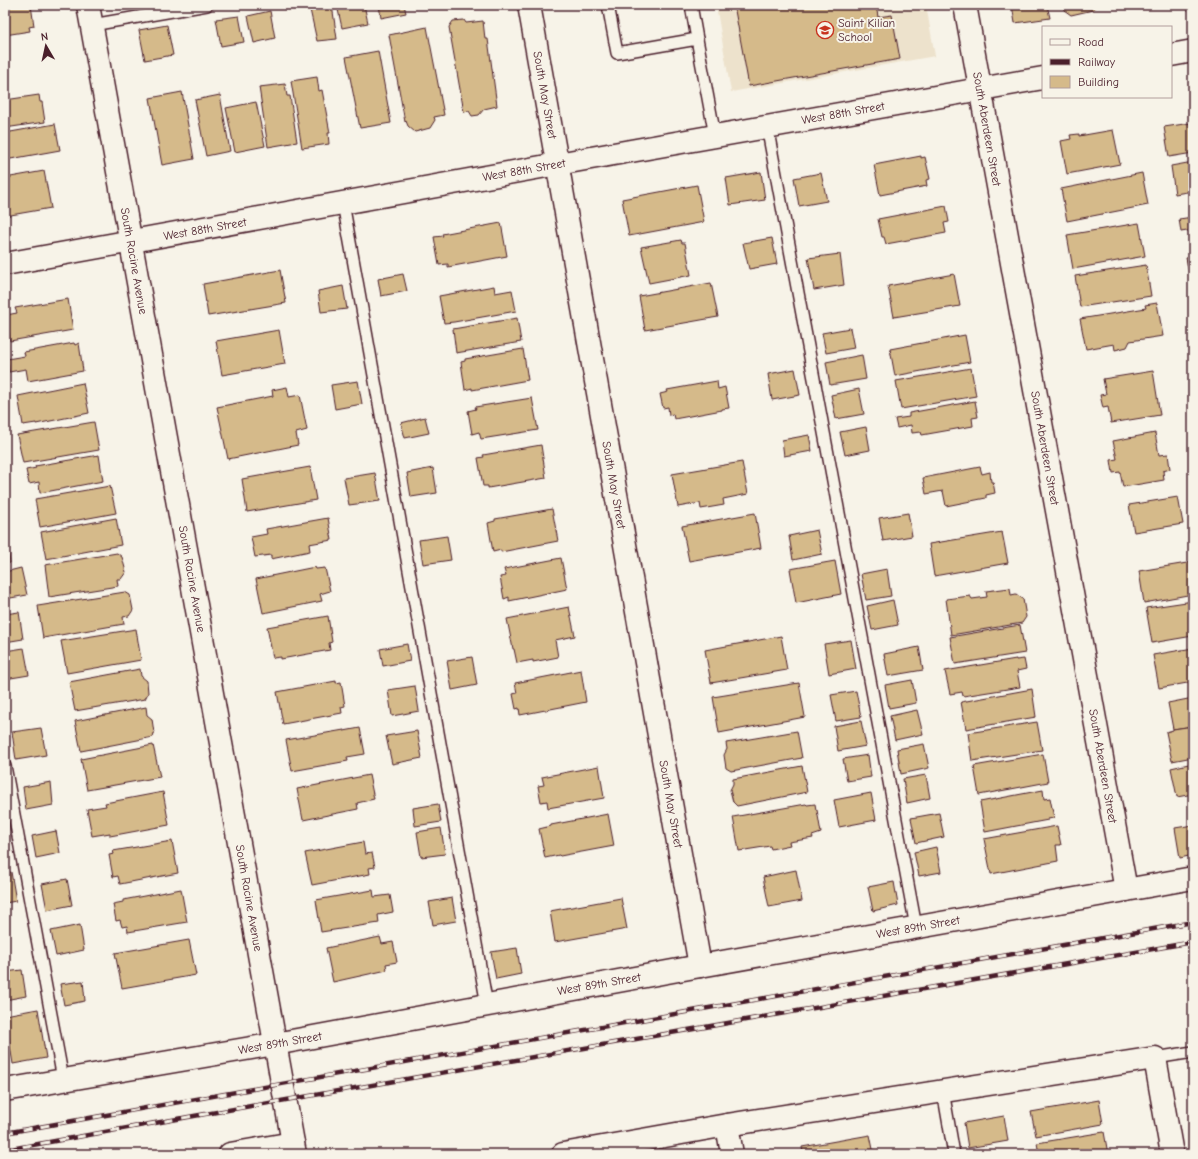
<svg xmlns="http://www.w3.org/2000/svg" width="1198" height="1159" font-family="'Comic Neue',sans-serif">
  <rect width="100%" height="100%" fill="#f7f3e8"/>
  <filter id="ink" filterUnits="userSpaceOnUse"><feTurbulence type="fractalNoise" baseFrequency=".025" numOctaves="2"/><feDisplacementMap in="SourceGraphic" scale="8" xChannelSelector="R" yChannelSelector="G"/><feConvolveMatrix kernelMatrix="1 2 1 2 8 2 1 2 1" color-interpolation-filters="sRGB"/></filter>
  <g filter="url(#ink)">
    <path fill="#ede2cc" d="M716 5H926L935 56 731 92Z"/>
    <g fill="#d5ba8a" stroke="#4a1f2b">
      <path d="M5 5H31L34 26 29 27 30 31 5 35Z"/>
      <path d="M309 5H332L337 39 317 41Z"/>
      <path d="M337 5H364L368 23 342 28Z"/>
      <path d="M379 5H404L406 13 381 18Z"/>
      <path d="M734 5H876L878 17 892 15 900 59 749 86Z"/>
      <path d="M1012 5H1047L1050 18 1015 23Z"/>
      <path d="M1064 5H1097L1093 10 1071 15 1064 10Z"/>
      <path d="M270 11 275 38 254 43 248 16Z"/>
      <path d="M239 16 244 42 221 46 216 19Z"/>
      <path d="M464 20 466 23 483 21 485 39H488L497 106 484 109 479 115 472 116 469 111 464 112 449 27 453 21Z"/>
      <path d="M167 25 173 55 145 60 139 30Z"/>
      <path d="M427 27 444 115 434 117 435 120 430 128 415 132 408 126 406 121 405 122 389 35Z"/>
      <path d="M378 51 391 123 360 128 346 57Z"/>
      <path d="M317 77 319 91 322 90 330 133H328L329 144 302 148 291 81Z"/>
      <path d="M285 84 287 96H290L297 142 268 147 259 87Z"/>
      <path d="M182 92 194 159 162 165 150 98Z"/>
      <path d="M39 95 40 102H42L45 122 5 128V100Z"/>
      <path d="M220 95 230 151 206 156 195 100Z"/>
      <path d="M256 102 265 146 235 152 226 108Z"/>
      <path d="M1191 123 1193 137V153L1169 157 1164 127Z"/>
      <path d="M55 124 60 150 5 160V133Z"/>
      <path d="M1113 130 1120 164 1067 174 1061 141 1071 139 1070 135 1079 134V136Z"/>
      <path d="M921 156V158L925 157 930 179 926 180 927 186 880 195 874 165Z"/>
      <path d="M1193 162V191L1175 194 1171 166Z"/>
      <path d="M44 171 51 208 5 216V178Z"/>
      <path d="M761 172 765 200 730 205 726 178Z"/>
      <path d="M821 173 827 201 799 206 794 178Z"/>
      <path d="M1142 173 1148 205 1067 221 1061 189Z"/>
      <path d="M697 185 704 222 629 236 622 199Z"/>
      <path d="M946 206 949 222 944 223 946 233 886 244 884 237H882L878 219Z"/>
      <path d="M1193 217V230L1181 232 1179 219Z"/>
      <path d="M501 223 507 256 448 267V264L439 265 434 237 443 236 442 234Z"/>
      <path d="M1139 223 1145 256 1073 269 1067 235Z"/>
      <path d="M772 238 777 264 749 269 743 243Z"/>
      <path d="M681 240 682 243H685L691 275 649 283 641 247Z"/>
      <path d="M840 254 844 285 814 290 808 258Z"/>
      <path d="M1193 257V283H1191L1186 258Z"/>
      <path d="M1146 265 1151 296 1080 307 1075 276Z"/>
      <path d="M280 270 286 303 208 316 203 284Z"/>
      <path d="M403 274 407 291 381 296 378 279Z"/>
      <path d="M954 274 960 306 894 317 888 286Z"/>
      <path d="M711 283 718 317 645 330 639 296Z"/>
      <path d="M343 286 347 309 321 312 318 291Z"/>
      <path d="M494 286 495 293 512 290 516 311 454 322 444 323 439 296Z"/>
      <path d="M68 299 73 330 10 341 6 315 17 313 15 308Z"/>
      <path d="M1157 303 1163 336 1130 341 1127 347 1115 350 1114 344 1086 349 1080 319 1146 308 1145 305Z"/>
      <path d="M517 318 521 342 456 353 453 329Z"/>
      <path d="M850 328 854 348 826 353 822 333Z"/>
      <path d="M279 330 285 364 222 375 216 341Z"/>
      <path d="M965 335 970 362 895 376 890 349Z"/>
      <path d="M74 343 75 345 79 343 83 371 28 381 26 369 9 372 7 359 25 356 24 352Z"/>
      <path d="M523 349 528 380 472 390V388L465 390 461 362 465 361V359Z"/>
      <path d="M862 355 866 379 830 385 826 362Z"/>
      <path d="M971 368 976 396 901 409 896 381Z"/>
      <path d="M795 369 800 395 772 400 768 374Z"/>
      <path d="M1153 371 1160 415 1111 423 1108 407 1103 408 1100 395 1106 394 1103 379Z"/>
      <path d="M358 381 362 404 335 409 331 385Z"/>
      <path d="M717 381 718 389 725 387 729 408 722 409V410L674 419 673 414 669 415 668 407 663 408 660 394 668 392 667 390Z"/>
      <path d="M83 383 89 413 36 424V423L23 425 18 396Z"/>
      <path d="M287 387 289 397 300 395 307 430 296 433 298 445 228 459 217 407 273 396 272 390Z"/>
      <path d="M859 389 864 414 836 419 831 395Z"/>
      <path d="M532 398 538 430 481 439 479 432 472 434 468 411 476 409 475 407Z"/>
      <path d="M975 401 978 417 972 418 973 426 922 435 921 432 912 433 911 425 897 428 895 419 909 417V413Z"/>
      <path d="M425 417 429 433 405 438 401 423Z"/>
      <path d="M94 422 99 450 23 463 17 435Z"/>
      <path d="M866 427 870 450 845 455 840 432Z"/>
      <path d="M1155 433 1159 455 1168 454 1170 469 1163 471 1164 480 1123 487 1120 472 1113 473 1111 460 1117 459 1113 441Z"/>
      <path d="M809 435 812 451 784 456 782 440Z"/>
      <path d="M541 445 546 478 488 488V486H483L478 458 484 457 483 455Z"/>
      <path d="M99 455 103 481 40 493 39 482 29 484 26 470 36 468 35 466Z"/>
      <path d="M742 462 748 494 723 499 724 505 701 509 700 503 678 507 672 474Z"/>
      <path d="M310 467 316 500 247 512 242 479Z"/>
      <path d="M980 467 982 474 990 472 991 482H993L995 493 986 495V498L946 506 943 491 926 494 923 478Z"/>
      <path d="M433 468 437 493 411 497 407 473Z"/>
      <path d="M375 473 380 501 349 505 344 478Z"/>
      <path d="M110 486 116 513 40 527 35 499Z"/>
      <path d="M1178 497 1183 524 1134 532 1129 505Z"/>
      <path d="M552 509 558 541 501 552V550L493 552 488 523 495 521V519Z"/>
      <path d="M755 513 761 548 689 561 682 526Z"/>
      <path d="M908 513 912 536 883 541 879 518Z"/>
      <path d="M116 518 121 545 46 559 41 532Z"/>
      <path d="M328 518 332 540 309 544 310 551 271 559V555L255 557 251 537 267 534 266 529Z"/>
      <path d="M817 530 822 554 793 560 789 536Z"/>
      <path d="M1002 532 1008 563 934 576 929 544Z"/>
      <path d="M447 536 451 560 423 564 419 540Z"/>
      <path d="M5 538H7L10 563 5 564Z"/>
      <path d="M117 553 122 557 126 572 121 579H117L118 586 49 597 45 565Z"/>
      <path d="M561 558 567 589 509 601V597L504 599 500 577 506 576 504 569Z"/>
      <path d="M835 561 841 594 796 603 790 569Z"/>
      <path d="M1193 562V594L1144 603 1139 571Z"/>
      <path d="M315 567 316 569 325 568 330 591 320 594 322 601 263 613 256 579Z"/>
      <path d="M21 568 27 595 5 599V572Z"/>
      <path d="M887 569 891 596 866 600 861 574Z"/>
      <path d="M1010 588 1011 595 1016 594 1023 599 1026 617 1022 623 951 635 946 599 970 596 972 599 987 597 986 591Z"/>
      <path d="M125 592 130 595 133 610 129 616 123 617 124 624 43 638 38 606Z"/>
      <path d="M893 600 898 625 872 630 867 606Z"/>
      <path d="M1193 601V636L1152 643 1146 608Z"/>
      <path d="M569 607 575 636 555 640 558 657 533 662V660L517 663 514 649H513L507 619Z"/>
      <path d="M19 612 23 639 5 642V614Z"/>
      <path d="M328 616 332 642 329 643 330 650 281 659V657L273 658 267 627Z"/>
      <path d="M1020 625 1025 653 955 664 950 637Z"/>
      <path d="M136 629 141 660 67 673 61 641Z"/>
      <path d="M781 636 787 670 711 683 705 650Z"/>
      <path d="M851 640 856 669 829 674 824 644Z"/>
      <path d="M407 644 410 661 383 666 380 649Z"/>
      <path d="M919 647 923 670 888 676 884 654Z"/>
      <path d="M24 648 29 675 5 679V651Z"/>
      <path d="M1193 648V682L1159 688 1153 655Z"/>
      <path d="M472 657 477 685 452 690 447 661Z"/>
      <path d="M1016 659V660L1024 659 1026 669 1017 671 1020 687 963 696 962 692 950 694 945 671Z"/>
      <path d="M140 669 141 676 147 681 148 693 145 699 75 711 69 682Z"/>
      <path d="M581 670 586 702 520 715 519 708 516 709 513 694 517 693 515 683Z"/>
      <path d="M912 680 916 703 889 708 885 685Z"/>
      <path d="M336 681V683L341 682 345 706 341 707 342 713 283 724 277 692Z"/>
      <path d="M799 683 805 717 719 733 713 697Z"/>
      <path d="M415 686 419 711 392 716 388 690Z"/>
      <path d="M1032 689 1036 717 966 729 961 702Z"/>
      <path d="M856 691 861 717 836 721 831 695Z"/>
      <path d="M1193 698V726L1173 729 1168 703Z"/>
      <path d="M146 707 147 715 152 719 154 733 153 737 81 751 75 721Z"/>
      <path d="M917 710 923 734 895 740 890 716Z"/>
      <path d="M861 721 866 746 838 751 834 726Z"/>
      <path d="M1037 722 1042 750 972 761 968 733Z"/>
      <path d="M1193 726V728L1192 729 1193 734V757L1172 761 1166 732 1173 730V729Z"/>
      <path d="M41 728 46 755 16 760 12 732Z"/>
      <path d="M360 728 365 754 347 757 348 761 292 771 286 740 344 730V731Z"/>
      <path d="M417 731 422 758 392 764 386 736Z"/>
      <path d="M797 731 802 758 731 771 726 768 724 755 727 749 726 743Z"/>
      <path d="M924 744 929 768 901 774 897 749Z"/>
      <path d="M153 745 160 777 87 790 81 759Z"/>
      <path d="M1043 754 1048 782 979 795 974 766Z"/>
      <path d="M868 755 871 777 847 781 843 759Z"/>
      <path d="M1193 763V794L1177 797 1171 768Z"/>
      <path d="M599 766 604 798 548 808 547 801 541 802 538 786 544 785 542 777Z"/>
      <path d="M802 766 807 792 737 806 733 802 730 790 733 784V779Z"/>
      <path d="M369 775 374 799 357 803 358 809 303 820 297 789Z"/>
      <path d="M926 775 930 798 907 803 903 779Z"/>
      <path d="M51 782 53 805 26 810 23 787Z"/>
      <path d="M1043 790 1044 799 1050 798 1054 818 1048 819V820L985 832 980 802Z"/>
      <path d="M163 792 169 825 110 836V833L92 836 87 809 106 806 105 803Z"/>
      <path d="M871 793 876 820 839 827 834 800Z"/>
      <path d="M438 804 441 822 415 826 413 808Z"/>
      <path d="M806 804 807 805 815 804 816 810H817L821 833 812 836 813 838 789 842 790 845 771 849 770 846 739 851 733 817Z"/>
      <path d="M939 813 944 837 916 843 911 818Z"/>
      <path d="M608 814 614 846 560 856 559 855 545 858 539 829 551 826V825Z"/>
      <path d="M1193 825V855L1180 858 1175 828Z"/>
      <path d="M1057 826 1061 845H1056L1058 861 991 874 984 839Z"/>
      <path d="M441 828 445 854 421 857 417 832Z"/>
      <path d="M56 831 60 853 36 858 32 836Z"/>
      <path d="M172 841 178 873 120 884 118 876 113 877 109 855 114 854 113 851Z"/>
      <path d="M363 842 365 854 372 853 375 867 369 868 370 874 312 885 305 853Z"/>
      <path d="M936 847 941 872 919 876 914 852Z"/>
      <path d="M796 870 802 901 769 907 763 877Z"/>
      <path d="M11 872 16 901 5 903V873Z"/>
      <path d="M67 879 72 905 47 910 42 884Z"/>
      <path d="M894 882 898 905 873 911 868 887Z"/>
      <path d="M181 889 187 922 128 932 127 926 122 927 120 920 116 921 113 904 123 902V900Z"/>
      <path d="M373 890 374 897 390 895 393 912 378 915 379 923 321 932 316 900Z"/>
      <path d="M452 898 456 921 433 925 429 902Z"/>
      <path d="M621 898 627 929 555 942 550 911Z"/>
      <path d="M80 925 84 950 56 956 51 931Z"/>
      <path d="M380 937 382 944 393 942 397 962 386 964 387 970 333 982 326 948Z"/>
      <path d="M189 940 196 975 122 988 115 953Z"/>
      <path d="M517 948 521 974 496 979 491 952Z"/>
      <path d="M22 970 26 996 5 1000V972Z"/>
      <path d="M83 981 85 1001 64 1005 60 984Z"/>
      <path d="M38 1009 46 1058 13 1064 5 1015Z"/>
      <path d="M1099 1100 1103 1124 1036 1136 1031 1112Z"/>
      <path d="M1004 1116 1008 1141 968 1148 964 1123Z"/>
      <path d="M1104 1132 1108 1154H1039L1037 1143Z"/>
      <path d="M870 1135 874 1154H803L802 1147Z"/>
    </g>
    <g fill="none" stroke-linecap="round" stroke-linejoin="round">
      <defs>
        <g id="lane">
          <path d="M608 5 617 53 697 39 691 5"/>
          <path d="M92 25 207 5"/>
          <path d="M697 39 715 136"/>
          <path d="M767 126 916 927"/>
          <path d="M343 203 487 1005"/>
          <path d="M5 766 63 1079"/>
          <path d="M1155 1058 1193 1052"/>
          <path d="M943 1091 954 1154"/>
        </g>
        <g id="street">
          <path d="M88 5 295 1154"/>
          <path d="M529 5 700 966"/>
          <path d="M965 5 1126 890"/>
          <path d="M1171 55 1193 51"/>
          <path d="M5 264 591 158 1043 78"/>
          <path d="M5 1090 275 1044 700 966 1193 878"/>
          <path d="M727 1125 732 1154"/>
          <path d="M230 1154 293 1143"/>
          <path d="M563 1154 727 1125 1155 1058 1172 1154"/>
        </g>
      </defs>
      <use href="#lane" stroke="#4a1f2b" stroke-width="14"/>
      <use href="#street" stroke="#4a1f2b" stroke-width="25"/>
      <use href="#lane" stroke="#f7f3e8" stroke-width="11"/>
      <use href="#street" stroke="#f7f3e8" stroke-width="22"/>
      <defs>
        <g id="rail">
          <path d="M5 1133 1193 922"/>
          <path d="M5 1150 194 1116 1193 942"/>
        </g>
      </defs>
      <use href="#rail" stroke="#4a1f2b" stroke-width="4.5"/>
      <use href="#rail" stroke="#f7f3e8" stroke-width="3" stroke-dasharray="9" stroke-linecap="butt"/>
    </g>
  </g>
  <defs>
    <symbol id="school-ring" viewBox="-11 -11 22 22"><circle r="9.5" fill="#f7f3e8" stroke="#c8321e" stroke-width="1.5"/><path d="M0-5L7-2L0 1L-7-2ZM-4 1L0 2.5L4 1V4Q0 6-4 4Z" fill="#c8321e"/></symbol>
  </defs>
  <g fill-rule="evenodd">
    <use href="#school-ring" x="815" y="20" width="20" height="20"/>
  </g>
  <g text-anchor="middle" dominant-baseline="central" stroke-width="4" stroke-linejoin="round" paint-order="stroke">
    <g font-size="12" fill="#4a1f2b" stroke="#f7f3e8" text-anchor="start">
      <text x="838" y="23">Saint Kilian<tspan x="838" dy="14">School</tspan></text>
    </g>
    <g font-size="12" fill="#4a1f2b" stroke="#f7f3e8">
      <text transform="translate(545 95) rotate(80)">South May Street</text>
      <text transform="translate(843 113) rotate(-10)">West 88th Street</text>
      <text transform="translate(987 129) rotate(80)">South Aberdeen Street</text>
      <text transform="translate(524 170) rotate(-10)">West 88th Street</text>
      <text transform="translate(205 229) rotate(-10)">West 88th Street</text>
      <text transform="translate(134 261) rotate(80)">South Racine Avenue</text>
      <text transform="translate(1045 448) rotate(80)">South Aberdeen Street</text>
      <text transform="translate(614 485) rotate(80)">South May Street</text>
      <text transform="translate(192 579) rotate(80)">South Racine Avenue</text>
      <text transform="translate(1103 766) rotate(80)">South Aberdeen Street</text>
      <text transform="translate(671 804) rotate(80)">South May Street</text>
      <text transform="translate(249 898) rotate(80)">South Racine Avenue</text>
      <text transform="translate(918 927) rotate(-10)">West 89th Street</text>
      <text transform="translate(599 984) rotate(-10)">West 89th Street</text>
      <text transform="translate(280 1043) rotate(-10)">West 89th Street</text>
    </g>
  </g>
  <rect width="1198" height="1159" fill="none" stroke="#f7f3e8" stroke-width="20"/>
  <rect x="10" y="10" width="1178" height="1139" fill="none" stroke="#4a1f2b" stroke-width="1.5" filter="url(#ink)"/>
  <rect x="1042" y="26" width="130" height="72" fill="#f7f3e8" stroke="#b29e9c"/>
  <rect x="1050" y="39" width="20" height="6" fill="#f7f3e8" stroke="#b29e9c"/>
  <text x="1078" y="46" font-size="12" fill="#4a1f2b">Road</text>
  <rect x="1050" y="59" width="20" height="6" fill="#4a1f2b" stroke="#b29e9c"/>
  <text x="1078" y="66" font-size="12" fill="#4a1f2b">Railway</text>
  <rect x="1050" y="76" width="20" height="12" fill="#d5ba8a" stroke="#b29e9c"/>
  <text x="1078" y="86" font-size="12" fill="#4a1f2b">Building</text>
  <g transform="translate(46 46) rotate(351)" stroke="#f7f3e8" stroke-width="3" paint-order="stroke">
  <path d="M0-3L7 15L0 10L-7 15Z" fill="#4a1f2b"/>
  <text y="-6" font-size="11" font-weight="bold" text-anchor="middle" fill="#4a1f2b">N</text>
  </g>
</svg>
